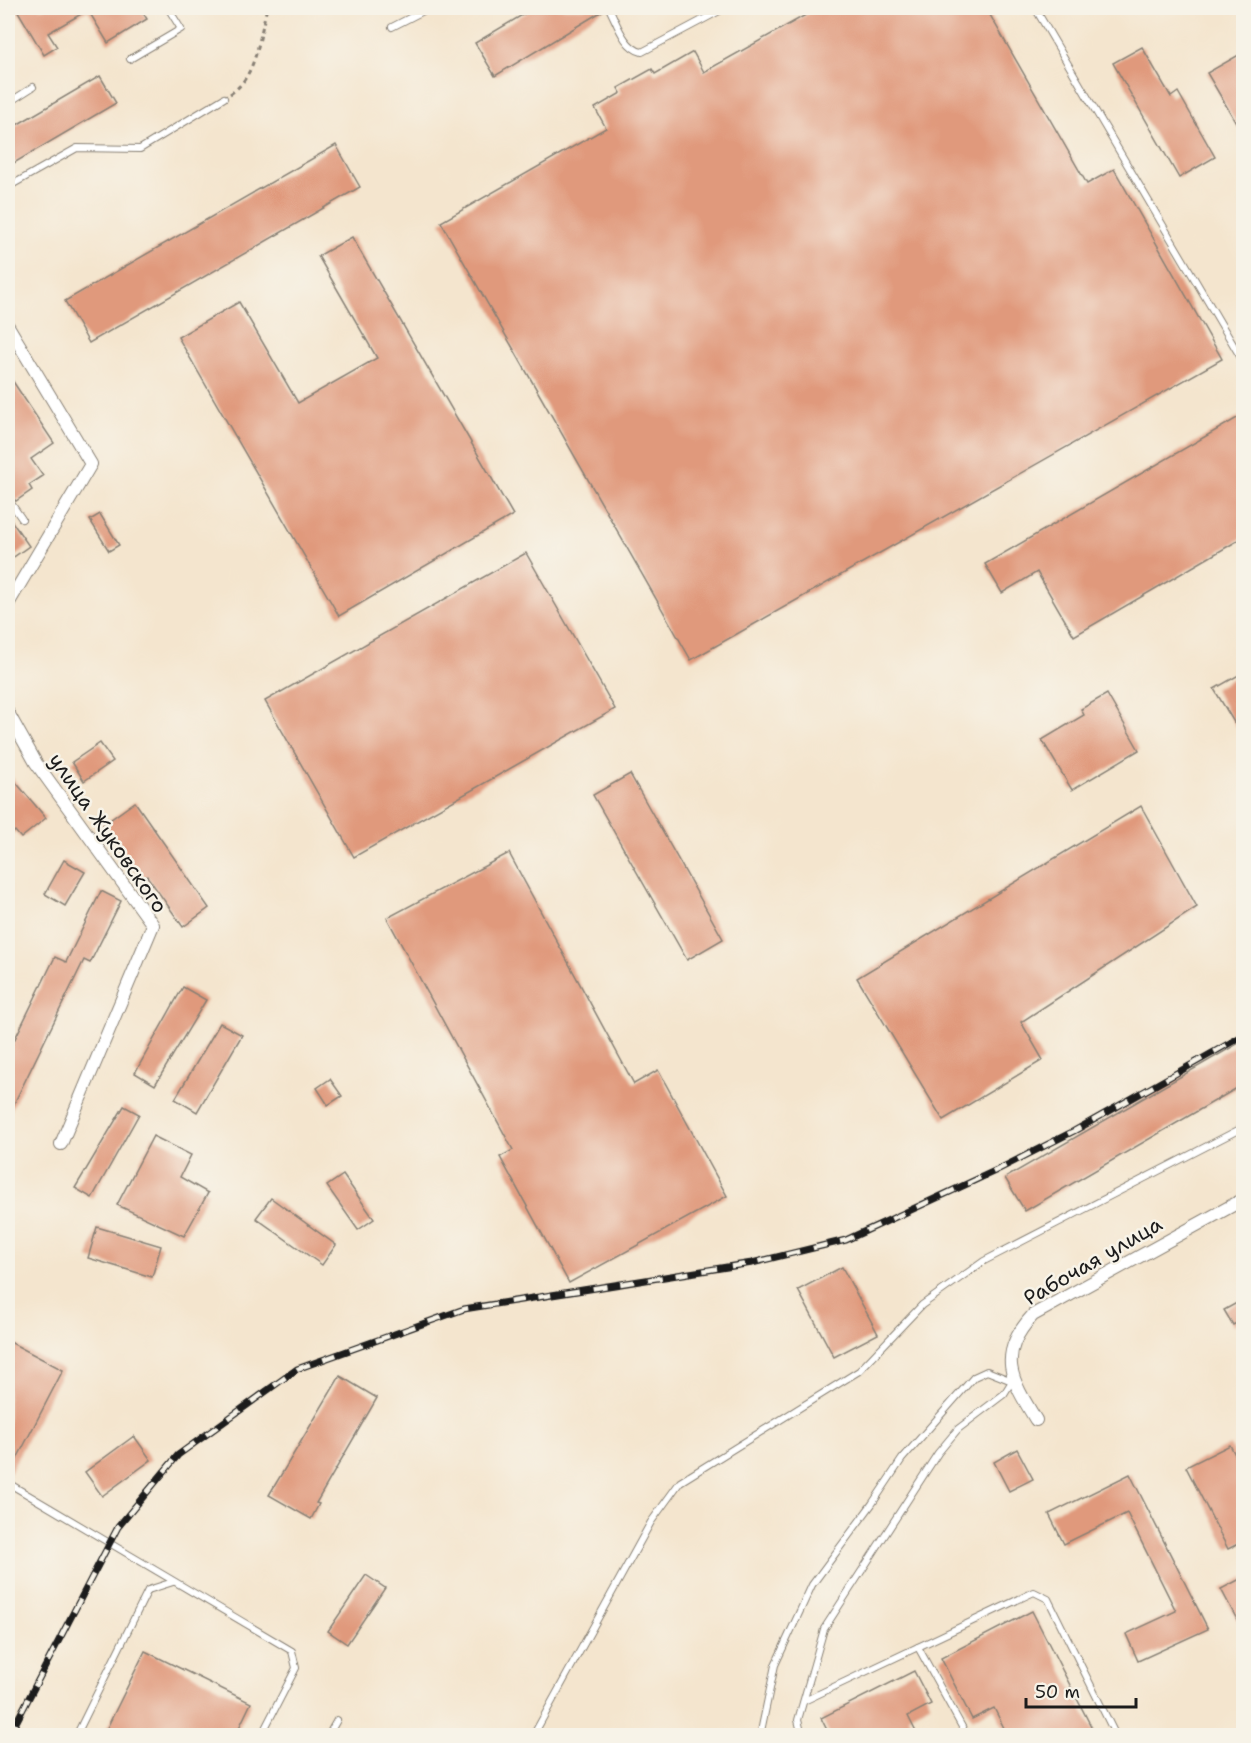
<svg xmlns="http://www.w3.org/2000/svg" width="1251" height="1743" font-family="'Shantell Sans',sans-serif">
  <rect width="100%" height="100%" fill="#f7f3e8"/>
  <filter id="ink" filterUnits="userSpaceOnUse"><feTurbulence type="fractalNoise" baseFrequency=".0167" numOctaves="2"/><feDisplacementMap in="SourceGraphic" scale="12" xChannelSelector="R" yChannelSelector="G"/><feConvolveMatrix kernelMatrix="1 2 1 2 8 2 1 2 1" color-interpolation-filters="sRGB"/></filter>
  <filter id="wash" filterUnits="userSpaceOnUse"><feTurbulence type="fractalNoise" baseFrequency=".008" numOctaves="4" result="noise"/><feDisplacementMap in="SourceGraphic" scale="24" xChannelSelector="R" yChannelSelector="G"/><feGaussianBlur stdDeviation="1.35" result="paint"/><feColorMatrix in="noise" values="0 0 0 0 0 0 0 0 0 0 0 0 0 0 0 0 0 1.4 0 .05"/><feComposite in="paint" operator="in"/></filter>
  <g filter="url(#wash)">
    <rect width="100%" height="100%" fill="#f4e5ce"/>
    <g id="blocks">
      <g fill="#e0997b">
        <path d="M16 8H140L147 19 108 43 88 10 48 33 57 47 44 55Z"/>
        <path d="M534 8H604V10L495 76 475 43Z"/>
        <path d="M818 8H986L1087 184 1114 169 1222 359 691 660 441 222 606 128 595 108 621 93 618 88 652 69 655 74 693 52 704 72Z"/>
        <path d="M1142 47 1171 97 1178 92 1215 157 1179 178 1113 63Z"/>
        <path d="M1244 52V86L1238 89 1244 100V136L1207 73Z"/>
        <path d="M100 76 116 103 14 163 8 152V130Z"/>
        <path d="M336 145 360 187 89 343 65 301Z"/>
        <path d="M352 237 513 515 339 616 178 337 239 302 298 403 377 358 318 256Z"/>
        <path d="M8 374 54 443 31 459 43 476 29 485 32 490 16 501 8 494Z"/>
        <path d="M1244 414V537L1074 636 1037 572 1002 593 985 564Z"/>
        <path d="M100 514 119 545 109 551 90 520Z"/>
        <path d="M8 516 29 546 8 561Z"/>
        <path d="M526 553 615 709 354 857 265 701Z"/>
        <path d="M1244 672V739L1214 689Z"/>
        <path d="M1107 694 1139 750 1072 790 1042 740 1084 715 1081 709Z"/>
        <path d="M100 743 113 761 84 781 72 762Z"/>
        <path d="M8 773 46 818 21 838 15 831 8 837Z"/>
        <path d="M630 774 723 939 687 960 593 795Z"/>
        <path d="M135 802 209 908 183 927 147 876 142 880 103 825Z"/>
        <path d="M1141 806 1197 907 1021 1022 1043 1060 943 1120 857 978Z"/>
        <path d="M509 853 634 1084 658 1070 727 1196 569 1283 500 1157 513 1150 387 918Z"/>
        <path d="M64 860 85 872 65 906 45 894Z"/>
        <path d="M101 891 121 901 90 963 84 960 8 1116V1053L55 957 66 962Z"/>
        <path d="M183 987 206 1000 155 1085 135 1073Z"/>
        <path d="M220 1023 242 1035 197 1112 175 1099Z"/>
        <path d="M1244 1040V1084L1025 1211 1005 1178Z"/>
        <path d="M330 1079 342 1096 328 1105 317 1088Z"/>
        <path d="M124 1106 139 1114 92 1198 75 1188Z"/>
        <path d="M153 1136 191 1155 180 1177 208 1193 184 1236 117 1205Z"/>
        <path d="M343 1175 374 1219 358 1230 327 1186Z"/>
        <path d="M271 1198 336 1245 322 1265 256 1218Z"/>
        <path d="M97 1227 161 1246 152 1277 88 1258Z"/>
        <path d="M842 1267 878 1334 834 1357 798 1290Z"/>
        <path d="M1244 1299V1319L1233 1325 1224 1310Z"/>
        <path d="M8 1341 63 1370 8 1476Z"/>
        <path d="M340 1376 377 1398 316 1503 319 1504 311 1519 269 1495Z"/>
        <path d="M134 1436 151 1460 102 1496 85 1472Z"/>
        <path d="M1230 1445 1244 1472V1541L1228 1549 1186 1467Z"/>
        <path d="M1017 1449 1033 1479 1009 1491 994 1462Z"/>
        <path d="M1130 1474 1208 1629 1138 1661 1126 1634 1176 1611 1127 1513 1064 1544 1049 1514Z"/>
        <path d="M366 1575 385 1588 347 1644 328 1631Z"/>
        <path d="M1244 1577V1633L1221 1589Z"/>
        <path d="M1032 1611 1096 1736H1008L994 1708 972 1719 941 1658Z"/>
        <path d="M145 1651 251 1703 235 1736H103Z"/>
        <path d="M914 1671 931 1704 908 1716 918 1736H830L821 1718Z"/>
      </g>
    </g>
  </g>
  <g filter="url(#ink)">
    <use href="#blocks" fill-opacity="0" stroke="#888075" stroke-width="1.5"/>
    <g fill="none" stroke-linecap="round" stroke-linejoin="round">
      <defs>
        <g id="service">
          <path d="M609 8C617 23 624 48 642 52L725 8"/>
          <path d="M1035 8 1244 363"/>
          <path d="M392 27 429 8"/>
          <path d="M130 59 181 29 168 8"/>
          <path d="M8 103 33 87"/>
          <path d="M8 187 77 148 140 149 224 98"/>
          <path d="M8 499 22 519"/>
          <path d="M8 1483 292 1651 296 1668 261 1736"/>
          <path d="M918 1647 967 1736"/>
          <path d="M804 1701 1034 1592 1048 1599 1116 1736"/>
          <path d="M76 1736 148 1590 173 1582"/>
          <path d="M328 1736 337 1720"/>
          <path d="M533 1736 651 1522 680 1482 859 1371 922 1305 984 1261 1244 1127"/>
          <path d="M760 1736 775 1665 812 1585 872 1504 902 1459 974 1377 987 1371 1012 1381 1004 1394 958 1429 938 1453 824 1629 798 1720 802 1736"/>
        </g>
        <g id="minor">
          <path d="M8 326 91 464 8 604"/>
          <path d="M8 713 36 763 153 925 61 1144"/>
          <path d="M1036 1420C1011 1379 996 1355 1033 1315L1244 1199"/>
        </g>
      </defs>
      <use href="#service" stroke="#888075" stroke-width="8"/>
      <use href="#minor" stroke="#888075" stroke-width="14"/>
      <path stroke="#888075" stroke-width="3" stroke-dasharray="4.5 4.5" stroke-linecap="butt" d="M230 94C257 77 259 36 267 8"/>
      <use href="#service" stroke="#fff" stroke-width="6"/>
      <use href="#minor" stroke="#fff" stroke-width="12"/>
      <defs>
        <path id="rail" d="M9 1736 118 1527 178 1455 297 1369 464 1309 752 1263 846 1240 997 1170 1074 1131 1244 1035"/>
      </defs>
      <use href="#rail" stroke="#1c1c1c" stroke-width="7"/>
      <use href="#rail" stroke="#f7f3e8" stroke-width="4.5" stroke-dasharray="14" stroke-linecap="butt"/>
    </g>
  </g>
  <g text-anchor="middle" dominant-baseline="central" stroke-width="5" stroke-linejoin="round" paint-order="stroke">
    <g font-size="21" fill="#1c1c1c" stroke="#f7f3e8">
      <text transform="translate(108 833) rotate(55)">улица Жуковского</text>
      <text transform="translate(1093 1261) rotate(-30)">Рабочая улица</text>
    </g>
  </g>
  <rect width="1251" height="1743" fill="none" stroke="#f7f3e8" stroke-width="30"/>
  <path d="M1026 1698v9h110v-9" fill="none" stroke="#1c1c1c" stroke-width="3"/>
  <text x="1035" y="1698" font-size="18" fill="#1c1c1c" stroke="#f7f3e8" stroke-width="4.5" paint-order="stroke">50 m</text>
</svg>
